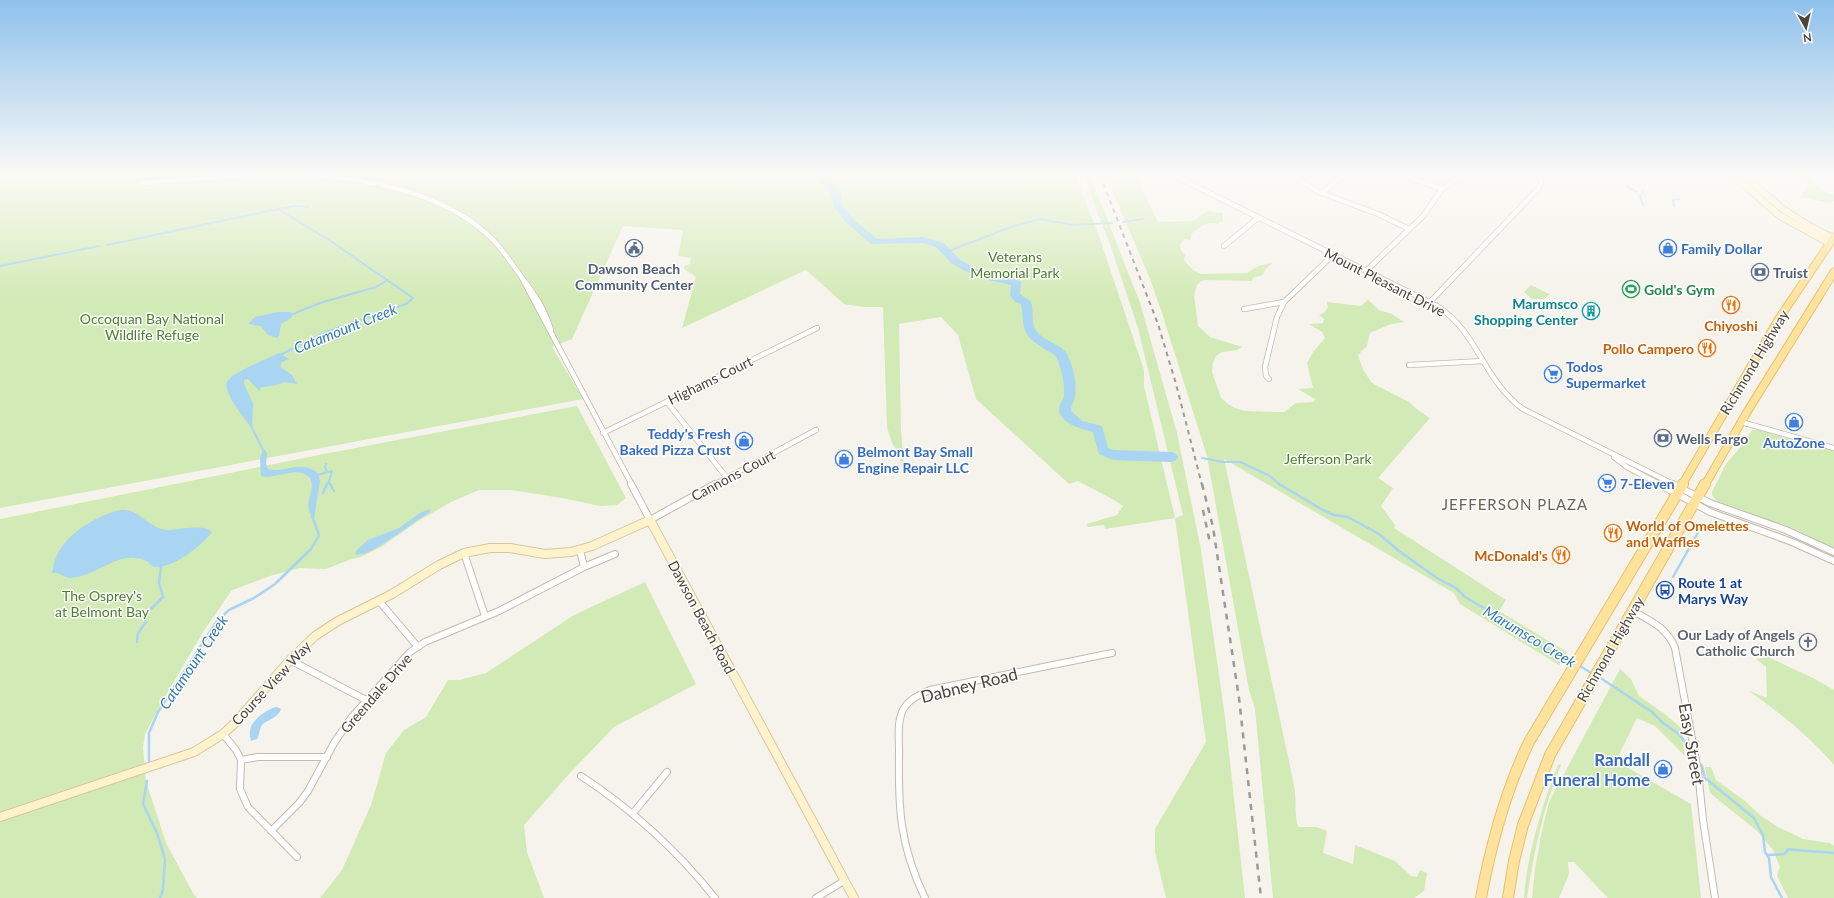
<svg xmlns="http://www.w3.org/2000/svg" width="1834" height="898" font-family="Lato,sans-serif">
  <rect width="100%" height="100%" fill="#f6f3ec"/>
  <g fill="#d2eab5">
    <path d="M0 175H1075L1098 233 1144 370V386L1175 518 1183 515 1138 328 1111 247 1094 204 1085 175H1090L1140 303 1177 433 1201 550 1225 717 1245 898H1166L1155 852V829L1206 742 1175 518 1105 529 1104 525 1088 527 1087 524 1117 515 1123 506 1114 500 1078 481 1069 484 976 399 958 335 941 317 899 324 901 430 904 467 902 466 899 454 892 443 887 427 883 307H863L844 304 806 270 682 328 696 277 684 269V266L690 264 691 258 678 256 683 230 623 226 572 339 552 347 583 399 0 508Z"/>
    <path d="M1106 175H1136L1158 222 1194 221 1207 211 1223 213V221L1218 224C1207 220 1199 228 1191 234V240L1184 239 1180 245 1181 250 1185 255 1184 260 1193 270 1201 274 1247 273 1258 266 1272 263 1265 270 1263 275 1253 278 1252 281 1205 280 1200 282 1197 285 1194 295 1198 326 1210 337 1242 347 1237 350 1222 352 1216 356 1213 363 1212 372 1221 398 1228 404 1235 408 1245 411 1274 412H1284L1296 403 1314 402 1315 399 1298 389 1313 388 1307 363 1313 352 1325 338 1322 332 1309 324 1323 323 1324 319 1319 315 1325 312 1328 307 1327 302 1361 306 1368 300 1379 310 1392 314 1404 322 1391 324 1370 333 1367 346 1358 355 1363 370 1372 383 1409 402 1419 411 1430 418 1378 478 1393 488 1381 506 1395 525 1394 528 1506 600 1499 611 1567 652 1559 665 1460 604 1454 593 1224 459 1294 785C1297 800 1294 813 1298 827H1317L1327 831 1323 853 1353 864 1355 845 1395 861 1411 876 1417 877 1420 870 1427 873 1424 891 1414 898H1273L1255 709 1249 690 1207 456 1162 313 1150 279Z"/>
    <path d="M1796 175H1808L1823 191 1834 195V201L1830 203 1799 197 1810 185Z"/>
    <path d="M1531 285 1549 294H1550L1544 299H1532L1524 292Z"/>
    <path d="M577 406 626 498 617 505 600 506 562 498 511 490H479L451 502 420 520 381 547 361 557 349 560 326 569 299 568 270 576 232 590 203 632 163 700 145 734 143 748 146 781 166 843 194 895 197 898H0V519L329 453Z"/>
    <path d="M1752 430H1760L1834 451V548L1792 528 1724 505 1716 500 1712 495V492L1726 464 1739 449Z"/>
    <path d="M645 582 696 684 614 727 569 774 524 825 527 852 544 898H320L342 870 371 805 386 753 404 730 426 717 448 680H460L486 673 574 615Z"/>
    <path d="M1768 657 1813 678 1834 690V765C1809 736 1780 713 1749 691L1767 698 1766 667 1756 659Z"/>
    <path d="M1620 669 1631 679 1639 696 1666 715 1681 728 1685 756 1655 726 1637 718 1616 761 1691 804 1701 898H1608L1574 862H1568L1569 874 1559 898H1532L1535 870 1541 835 1549 802Z"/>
    <path d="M1560 764 1561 765C1543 808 1534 852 1527 898H1524C1527 855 1542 805 1558 765Z"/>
    <path d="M1705 767H1711L1716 780 1745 801 1761 816 1778 827 1803 839 1830 843 1834 846V898H1788L1777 876 1780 867 1773 850 1757 831 1710 793Z"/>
  </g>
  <g fill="#a9d4f2">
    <path d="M278 312H290L293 314 291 318 281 324 279 336 277 338 268 335 261 326 248 324 255 317Z"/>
    <path d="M279 353 289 359 282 362 280 367 292 375 297 384 284 382 273 386 261 387 259 391 248 379 244 380V384L253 403 252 428C246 421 222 391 227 382 232 372 268 359 279 353Z"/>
    <path d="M263 448 267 453 266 464 268 469C286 474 299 459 318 473L320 481 314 519C300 504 317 493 310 478 296 464 277 480 261 476L260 459Z"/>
    <path d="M430 509 429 513C415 519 367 561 355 554L357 550 368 540 399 528 420 513Z"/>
    <path d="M120 510C140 508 148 529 167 530 178 530 205 523 212 532 202 546 172 569 154 567 150 565 149 561 144 560 118 550 96 577 70 578 66 578 63 575 59 574 56 572 54 574 51 572L53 570C56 539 92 517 120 510Z"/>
    <path d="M277 707 281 709C279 717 269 719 263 724 259 728 260 734 257 739L251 741C250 737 249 731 251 727 254 719 268 708 277 707Z"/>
  </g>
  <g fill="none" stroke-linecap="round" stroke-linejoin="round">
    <g stroke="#a9d4f2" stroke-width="2">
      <path d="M1626 186 1637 192"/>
      <path d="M1643 191 1640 196 1643 205"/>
      <path d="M1674 206 1673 200 1679 199"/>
      <path d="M279 209 295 206 309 207"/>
      <path d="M1123 222 1143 219"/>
      <path d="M107 245 278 209 332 242 413 298 406 304 326 332 280 355"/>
      <path d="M946 252 1011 227 1040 219 1073 225 1112 223"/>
      <path d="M0 266 99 246"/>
      <path d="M293 314 320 303 376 287 388 280"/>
      <path d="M251 426 263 450"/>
      <path d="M1202 458 1223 462H1240L1270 476 1280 485"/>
      <path d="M326 464 325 467 327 471"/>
      <path d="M317 475 332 471 329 482 331 485"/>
      <path d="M327 485 329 481"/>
    </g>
    <g stroke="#a9d4f2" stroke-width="2.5">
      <path d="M330 484 334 491"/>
      <path d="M1279 484 1323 510 1334 515 1348 517 1379 534 1399 551 1437 578 1456 588 1465 597 1496 615 1517 631 1530 637 1545 649 1561 654 1573 662"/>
      <path d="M323 493 327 484"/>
      <path d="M1673 577 1700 529 1711 524"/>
      <path d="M137 642 138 633 146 622 145 615 163 597 159 583 161 567"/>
      <path d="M1578 665 1593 674"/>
      <path d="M1599 677 1652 712 1663 723 1680 735 1692 753"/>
      <path d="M149 761V733L158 712 217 621 229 610 254 598 275 584 311 549 319 535 312 516"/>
      <path d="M1698 762 1702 766 1705 778 1754 818 1763 835 1765 852 1769 858 1771 877 1782 898"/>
      <path d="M147 781 143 804 157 833 165 859 163 890 160 898"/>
      <path d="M1768 855 1784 854 1789 849C1804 852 1819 851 1834 853"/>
    </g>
    <path fill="#a9d4f2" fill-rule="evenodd" d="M817 175H827L829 181 840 190 842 205 852 218 877 239 922 237 944 243 959 259 971 266 985 273 1005 276 1020 281 1021 283 1020 294 1031 302C1034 311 1031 321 1035 329 1042 341 1061 344 1067 354 1073 366 1077 383 1075 396 1074 402 1071 405 1071 411L1082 421 1102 426 1108 448 1114 450 1172 452 1176 454 1178 457 1176 460 1172 462 1113 460 1099 454 1093 432C1082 429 1060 424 1059 409 1059 404 1064 400 1064 395 1065 382 1061 369 1057 358 1054 353 1047 351 1042 347 1019 333 1025 326 1021 304L1015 302 1010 295 1011 285 979 278 963 270 951 263 936 247 922 243 871 244 846 222 834 207 830 191 822 184Z"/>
    <defs>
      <g id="street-far1">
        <path d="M314 175C374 180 441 193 487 234 500 245 508 259 518 272 533 293 543 304 551 330"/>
        <path d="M1173 175 1437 306C1478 332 1483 380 1523 409L1675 485"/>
        <path d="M1291 175 1319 192 1378 214 1409 229"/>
        <path d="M1402 175 1442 189"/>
        <path d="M142 183 245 175"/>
        <path d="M1322 193 1343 175"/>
        <path d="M1224 246 1258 218"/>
        <path d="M1366 271 1424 215 1442 189 1463 175"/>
        <path d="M522 278 632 485"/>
        <path d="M1430 302 1538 189 1541 183 1540 175"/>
        <path d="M1244 309 1284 302"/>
        <path d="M1409 365 1483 361"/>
        <path d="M1269 379 1266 376 1265 367 1277 317 1284 302 1333 255"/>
        <path d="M667 402 727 478"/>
        <path d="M1741 422 1834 448"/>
        <path d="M603 433 817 328"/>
        <path d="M1614 457 1627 467 1661 485"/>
        <path d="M714 485 816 430"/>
      </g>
      <g id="street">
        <path d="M631 484 650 520 715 484"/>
        <path d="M1659 484 1710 512 1792 542 1834 561"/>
        <path d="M1673 484 1710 503 1786 530 1834 552"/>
        <path d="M464 553 485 616"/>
        <path d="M584 567 615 554"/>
        <path d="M379 601 418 647"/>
        <path d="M1633 611C1651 621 1667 628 1675 648L1698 771 1703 820 1715 898"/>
        <path d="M290 660 366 700"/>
        <path d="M223 734 236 750 241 760 240 789 248 807 297 857"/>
        <path d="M241 760 258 757H327"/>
        <path d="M581 776C633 810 676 849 715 898"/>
        <path d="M633 813 667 772"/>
        <path d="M271 831 299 803 308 791 334 743 351 718 410 652 425 642 499 611 584 567 580 550"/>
        <path d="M816 898 844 881"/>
        <path d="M925 898C900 846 898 809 899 752 899 739 897 724 902 712 907 700 919 695 930 690L1112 653"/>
      </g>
      <g id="secondary-far1">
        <path d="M1733 175 1780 216 1829 243"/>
        <path d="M1743 175 1784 210 1811 227 1833 238"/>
      </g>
      <path id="secondary" d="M0 817 194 752 223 734 235 723 290 660 315 636 338 621 392 594 439 565 464 553 490 548H510L545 554 571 552 592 546 650 520 854 898"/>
      <g id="primary-far1">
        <path d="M1682 485 1778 320 1834 237"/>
        <path d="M1705 485 1747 412 1834 272"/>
      </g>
      <g id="primary">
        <path d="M1481 898C1491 844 1505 792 1529 742L1683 484"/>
        <path d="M1508 898 1514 861 1523 825 1550 755 1705 484"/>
      </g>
    </defs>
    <use href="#street-far1" stroke="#c2bbae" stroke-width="6"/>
    <use href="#street" stroke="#c2bbae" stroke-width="8"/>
    <use href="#secondary-far1" stroke="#d6c79b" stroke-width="8"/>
    <use href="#secondary" stroke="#d6c79b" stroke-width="10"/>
    <use href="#primary-far1" stroke="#e6c16a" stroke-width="9"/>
    <use href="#primary" stroke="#e6c16a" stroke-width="12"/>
    <use href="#street-far1" stroke="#fff" stroke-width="4.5"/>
    <use href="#street" stroke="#fff" stroke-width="6"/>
    <use href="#secondary-far1" stroke="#fff3cd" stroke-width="6"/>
    <use href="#secondary" stroke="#fff3cd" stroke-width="8"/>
    <use href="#primary-far1" stroke="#ffe39c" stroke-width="7"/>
    <use href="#primary" stroke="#ffe39c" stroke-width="10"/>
    <path stroke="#9a9a9a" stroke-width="2" stroke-dasharray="4.5 4.5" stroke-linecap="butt" d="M1100 175 1158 324 1176 384 1202 485"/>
    <g stroke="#9a9a9a" stroke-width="2.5" stroke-dasharray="6 6" stroke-linecap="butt">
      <path d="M1202 484 1213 527 1239 698 1261 898"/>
      <path d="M1203 510 1210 543"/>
    </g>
  </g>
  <linearGradient id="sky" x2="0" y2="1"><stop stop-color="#8fc1ec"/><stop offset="0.58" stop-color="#fbfaf6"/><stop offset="1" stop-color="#fbfaf6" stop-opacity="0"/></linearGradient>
  <rect width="1834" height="301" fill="url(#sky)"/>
  <defs>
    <symbol id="civic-ring" viewBox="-11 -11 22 22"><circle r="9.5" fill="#fff" stroke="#5c6f8a" stroke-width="1.5"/><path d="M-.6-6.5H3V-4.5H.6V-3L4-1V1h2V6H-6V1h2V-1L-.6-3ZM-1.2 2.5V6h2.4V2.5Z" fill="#5c6f8a"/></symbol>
    <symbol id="shop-ring" viewBox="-11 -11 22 22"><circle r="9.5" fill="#fff" stroke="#3f7fe0" stroke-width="1.5"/><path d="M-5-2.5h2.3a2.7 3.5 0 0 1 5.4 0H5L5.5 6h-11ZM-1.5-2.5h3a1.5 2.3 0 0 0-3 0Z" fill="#3f7fe0"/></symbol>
    <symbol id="bank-ring" viewBox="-11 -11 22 22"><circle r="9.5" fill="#fff" stroke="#5c6f8a" stroke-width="1.5"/><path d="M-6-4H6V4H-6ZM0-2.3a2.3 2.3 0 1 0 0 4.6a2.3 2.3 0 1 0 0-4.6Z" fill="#5c6f8a"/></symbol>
    <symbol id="stadium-ring" viewBox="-11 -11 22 22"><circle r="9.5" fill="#fff" stroke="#2e9e5b" stroke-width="1.5"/><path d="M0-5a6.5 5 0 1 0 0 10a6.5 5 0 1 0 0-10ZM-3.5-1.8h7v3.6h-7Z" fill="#2e9e5b"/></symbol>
    <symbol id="restaurant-ring" viewBox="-11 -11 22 22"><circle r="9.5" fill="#fff" stroke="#e8710a" stroke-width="1.5"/><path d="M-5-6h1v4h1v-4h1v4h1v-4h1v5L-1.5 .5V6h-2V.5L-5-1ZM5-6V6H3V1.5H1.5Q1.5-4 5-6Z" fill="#e8710a"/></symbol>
    <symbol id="building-ring" viewBox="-11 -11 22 22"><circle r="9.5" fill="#fff" stroke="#0f9aa8" stroke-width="1.5"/><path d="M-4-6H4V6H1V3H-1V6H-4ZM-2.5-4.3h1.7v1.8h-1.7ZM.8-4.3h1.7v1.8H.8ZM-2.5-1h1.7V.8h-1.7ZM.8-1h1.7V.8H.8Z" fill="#0f9aa8"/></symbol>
    <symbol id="supermarket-ring" viewBox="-11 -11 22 22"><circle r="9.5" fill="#fff" stroke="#3f7fe0" stroke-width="1.5"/><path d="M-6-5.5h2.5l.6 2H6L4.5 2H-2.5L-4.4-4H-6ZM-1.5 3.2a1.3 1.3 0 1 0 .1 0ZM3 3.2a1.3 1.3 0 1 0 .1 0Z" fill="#3f7fe0"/></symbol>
    <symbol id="bus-ring" viewBox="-11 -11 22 22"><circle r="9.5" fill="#fff" stroke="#1a4fb4" stroke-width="1.5"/><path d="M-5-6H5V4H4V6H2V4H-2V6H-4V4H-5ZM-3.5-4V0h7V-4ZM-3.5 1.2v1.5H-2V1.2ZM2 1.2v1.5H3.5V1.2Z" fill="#1a4fb4"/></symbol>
    <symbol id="church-ring" viewBox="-11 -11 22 22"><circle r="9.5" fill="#fff" stroke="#6b7280" stroke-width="1.5"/><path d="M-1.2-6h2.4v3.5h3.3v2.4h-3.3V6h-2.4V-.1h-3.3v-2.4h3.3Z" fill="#6b7280"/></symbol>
  </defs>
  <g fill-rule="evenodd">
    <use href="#civic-ring" x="624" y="238" width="20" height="20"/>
    <use href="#shop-ring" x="1658" y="238" width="20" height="20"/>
    <use href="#bank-ring" x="1750" y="262" width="20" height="20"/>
    <use href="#stadium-ring" x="1621" y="279" width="20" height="20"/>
    <use href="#restaurant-ring" x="1721" y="295" width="20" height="20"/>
    <use href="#building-ring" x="1581" y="301" width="20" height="20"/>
    <use href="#restaurant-ring" x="1697" y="338" width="20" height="20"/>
    <use href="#supermarket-ring" x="1543" y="364" width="20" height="20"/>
    <use href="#shop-ring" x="1784" y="412" width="20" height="20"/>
    <use href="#bank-ring" x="1653" y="428" width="20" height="20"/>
    <use href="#shop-ring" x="734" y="431" width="20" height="20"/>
    <use href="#shop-ring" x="834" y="449" width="20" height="20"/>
    <use href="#supermarket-ring" x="1597" y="473" width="20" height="20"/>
    <use href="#restaurant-ring" x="1603" y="523" width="20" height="20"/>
    <use href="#restaurant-ring" x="1551" y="545" width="20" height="20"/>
    <use href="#bus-ring" x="1655" y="580" width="20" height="20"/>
    <use href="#church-ring" x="1798" y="632" width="20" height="20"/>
    <use href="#shop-ring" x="1653" y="759" width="20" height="20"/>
  </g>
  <g text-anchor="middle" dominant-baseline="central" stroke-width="3" stroke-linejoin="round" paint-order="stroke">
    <g font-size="14" font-weight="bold" fill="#366cbe" stroke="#fff" text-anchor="start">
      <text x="1681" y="248">Family Dollar</text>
      <text x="1566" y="366">Todos<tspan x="1566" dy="16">Supermarket</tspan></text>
      <text x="731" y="433" text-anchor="end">Teddy's Fresh<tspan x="731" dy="16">Baked Pizza Crust</tspan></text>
      <text x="1794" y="442" text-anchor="middle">AutoZone</text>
      <text x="857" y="451">Belmont Bay Small<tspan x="857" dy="16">Engine Repair LLC</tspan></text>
      <text x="1620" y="483">7-Eleven</text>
    </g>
    <g font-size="14" fill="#4a7f2a" stroke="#fff">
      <text x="1015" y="256">Veterans<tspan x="1015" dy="16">Memorial Park</tspan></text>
      <text x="152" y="318">Occoquan Bay National<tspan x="152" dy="16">Wildlife Refuge</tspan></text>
      <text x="1328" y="458">Jefferson Park</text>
      <text x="102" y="595">The Osprey's<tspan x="102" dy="16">at Belmont Bay</tspan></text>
    </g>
    <g font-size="14" font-weight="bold" fill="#4e5e75" stroke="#fff" text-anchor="start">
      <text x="634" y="268" text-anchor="middle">Dawson Beach<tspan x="634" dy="16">Community Center</tspan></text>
      <text x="1773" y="272">Truist</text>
      <text x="1676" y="438">Wells Fargo</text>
    </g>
    <g font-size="14" fill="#4b4439" stroke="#fff">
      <text transform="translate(1385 282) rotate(27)">Mount Pleasant Drive</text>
      <text transform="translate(1754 362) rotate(-59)">Richmond Highway</text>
      <text transform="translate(710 380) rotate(-26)">Highams Court</text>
      <text transform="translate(733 475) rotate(-28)">Cannons Court</text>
      <text transform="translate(702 617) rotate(62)">Dawson Beach Road</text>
      <text transform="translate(1610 649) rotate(-60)">Richmond Highway</text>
      <text transform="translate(271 683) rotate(-47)">Course View Way</text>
      <text transform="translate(376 693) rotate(-49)">Greendale Drive</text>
    </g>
    <g font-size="14" font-weight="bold" fill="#27864d" stroke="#fff" text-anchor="start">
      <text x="1644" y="289">Gold's Gym</text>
    </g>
    <g font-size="14" font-weight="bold" fill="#0d838f" stroke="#fff" text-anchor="end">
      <text x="1578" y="303">Marumsco<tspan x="1578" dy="16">Shopping Center</tspan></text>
    </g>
    <g font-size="14" font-weight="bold" fill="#c56008" stroke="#fff" text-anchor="end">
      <text x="1731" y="325" text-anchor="middle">Chiyoshi</text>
      <text x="1694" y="348">Pollo Campero</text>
      <text x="1626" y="525" text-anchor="start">World of Omelettes<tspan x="1626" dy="16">and Waffles</tspan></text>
      <text x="1548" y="555">McDonald's</text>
    </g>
    <g font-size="14" font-weight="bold" fill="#164399" stroke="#fff" text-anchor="start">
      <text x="1678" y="582">Route 1 at<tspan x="1678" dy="16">Marys Way</tspan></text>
    </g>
    <g font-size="14" font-weight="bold" fill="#5b616d" stroke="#fff" text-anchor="end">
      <text x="1795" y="634">Our Lady of Angels<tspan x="1795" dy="16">Catholic Church</tspan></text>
    </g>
    <g font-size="15" font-style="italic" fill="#2e7ab2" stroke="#fff">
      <text transform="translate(345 328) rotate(-22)">Catamount Creek</text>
      <text transform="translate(1530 636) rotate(31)">Marumsco Creek</text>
      <text transform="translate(193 662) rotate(-56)">Catamount Creek</text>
    </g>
    <g font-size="15" letter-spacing="1" fill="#6e6250" stroke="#fff">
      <text x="1515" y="504">JEFFERSON PLAZA</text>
    </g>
    <g font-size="17" fill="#4b4439" stroke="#fff">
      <text transform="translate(969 685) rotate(-14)">Dabney Road</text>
      <text transform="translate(1692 744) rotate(80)">Easy Street</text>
    </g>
    <g font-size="17" font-weight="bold" fill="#366cbe" stroke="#fff" text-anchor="end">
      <text x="1650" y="759">Randall<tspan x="1650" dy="20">Funeral Home</tspan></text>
    </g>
  </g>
  <g transform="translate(1806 28) rotate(172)" stroke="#ffffff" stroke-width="3" paint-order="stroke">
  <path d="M0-3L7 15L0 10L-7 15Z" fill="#4b4439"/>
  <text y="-6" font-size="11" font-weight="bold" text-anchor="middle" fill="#4b4439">N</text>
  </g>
</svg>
